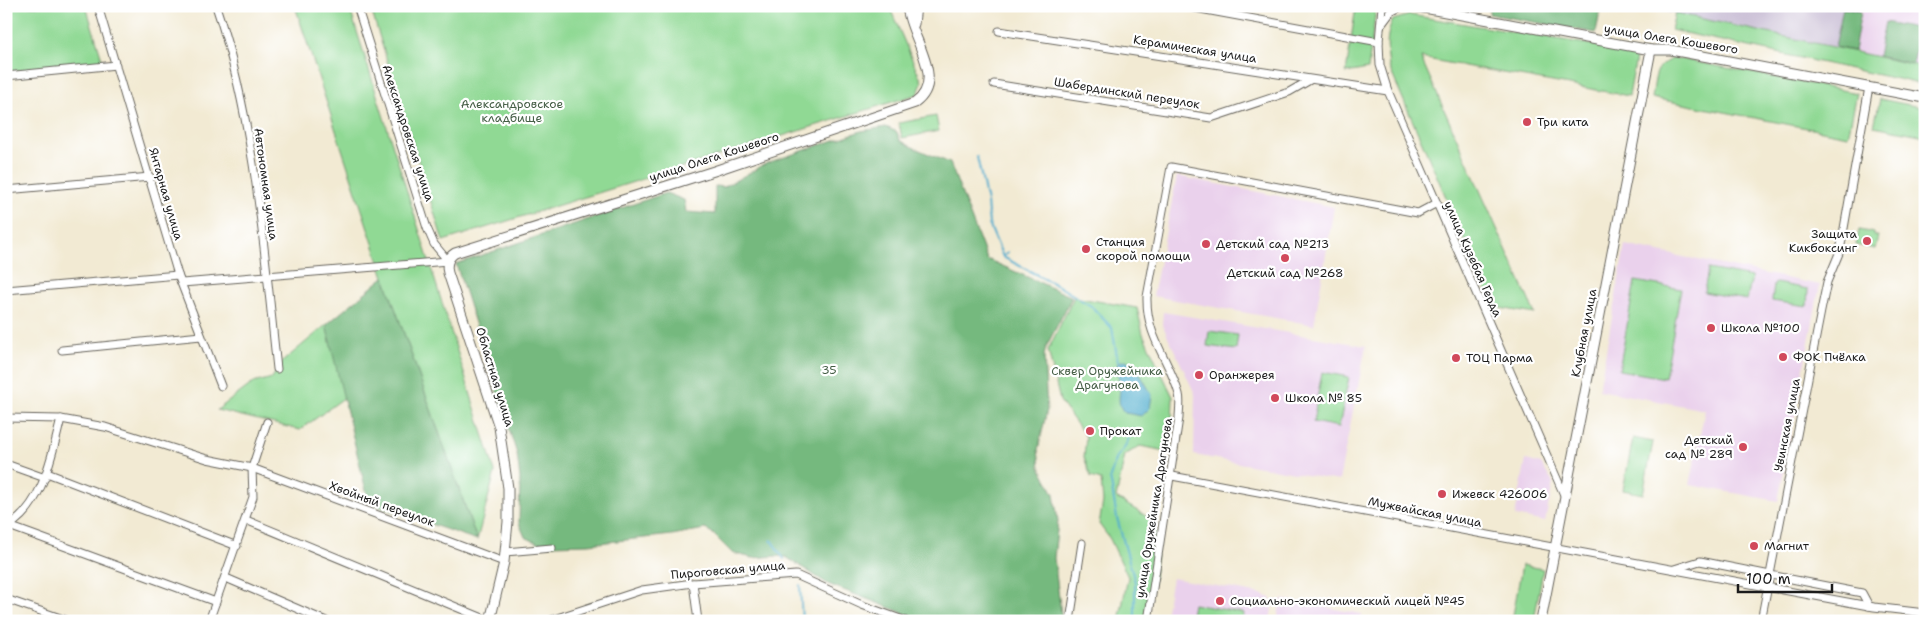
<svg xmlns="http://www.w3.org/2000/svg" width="1931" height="627" font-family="'Shantell Sans',sans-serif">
  <rect width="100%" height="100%" fill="#fff"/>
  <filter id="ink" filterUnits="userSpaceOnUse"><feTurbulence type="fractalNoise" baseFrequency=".02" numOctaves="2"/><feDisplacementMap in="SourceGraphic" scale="10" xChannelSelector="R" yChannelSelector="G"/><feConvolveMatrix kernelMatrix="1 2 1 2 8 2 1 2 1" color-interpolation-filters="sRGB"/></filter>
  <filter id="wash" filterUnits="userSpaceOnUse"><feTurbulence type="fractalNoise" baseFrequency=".0096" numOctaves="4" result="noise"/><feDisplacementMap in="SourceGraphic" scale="20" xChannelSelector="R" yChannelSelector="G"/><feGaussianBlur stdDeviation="1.12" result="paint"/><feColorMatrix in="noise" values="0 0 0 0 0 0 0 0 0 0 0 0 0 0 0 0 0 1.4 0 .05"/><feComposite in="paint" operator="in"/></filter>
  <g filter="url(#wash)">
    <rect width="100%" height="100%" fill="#f2ead3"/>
    <g fill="#ead1ec">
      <path d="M1863 6H1925V67L1854 51Z"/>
      <path d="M1177 176 1334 207 1314 325 1153 296Z"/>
      <path d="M1625 245 1820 285 1778 501 1690 485 1705 410 1599 390Z"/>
      <path d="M1163 312 1366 346 1339 481 1194 455 1195 394 1162 324Z"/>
      <path d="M1526 460 1541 464 1553 483 1545 522 1515 516Z"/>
      <path d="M1172 578 1261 594 1270 598 1273 603 1270 621H1164Z"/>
      <path d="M1281 599 1362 614 1361 621H1277Z"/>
    </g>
    <path fill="#cabfd6" d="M1637 6H1863L1861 12 1843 9 1835 47Z"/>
    <g fill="#90d994" stroke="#567a58">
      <path d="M6 6H86L103 62 6 72Z"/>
      <path d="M295 6H349L495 472 477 540 384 277Z"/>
      <path d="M370 6H889L922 82 918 94 443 241Z"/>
      <path d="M1356 6H1374L1376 9 1368 69 1346 73Z"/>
      <path d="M1675 13 1925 67V85L1671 30Z"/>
      <path d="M1410 15 1630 51 1636 58 1629 96 1421 58 1535 314 1494 307 1389 67C1387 51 1385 35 1393 20Z"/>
      <path d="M1675 58 1857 93 1848 136 1652 98C1656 77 1653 65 1675 58Z"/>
      <path d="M1880 99 1925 108V136L1874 126Z"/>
      <path d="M936 116 939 131 902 138 899 123Z"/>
      <path d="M1859 230 1874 233V236H1878L1875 249 1856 245Z"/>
      <path d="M1708 269 1752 277 1747 300 1704 292Z"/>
      <path d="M1635 281 1681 289 1665 378 1619 370Z"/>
      <path d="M1776 283 1808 289 1807 306 1772 301 1774 284Z"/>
      <path d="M1074 297 1137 308 1143 334 1173 397 1171 452 1140 446 1125 455 1116 498 1151 519 1158 538 1154 578 1144 621H1119L1128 577 1110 539 1099 524 1103 502 1101 480 1091 477 1084 457 1086 437 1060 401 1048 350Z"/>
      <path d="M326 325 345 397 300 430 217 410 253 383 272 378 282 362Z"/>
      <path d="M1209 331 1238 335 1236 350 1207 346Z"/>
      <path d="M1322 372 1349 377 1339 427 1313 422Z"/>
      <path d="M1633 438 1653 442 1643 494 1623 490Z"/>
      <path d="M1522 565 1543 569 1534 621H1512Z"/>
      <path d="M1193 604 1244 613 1243 621H1190Z"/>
    </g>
    <g fill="#74b97e" stroke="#486a4d">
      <path d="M1490 6H1601L1596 33 1489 14Z"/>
      <path d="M1843 8 1861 12 1854 51 1835 47Z"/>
      <path d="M1885 22 1921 29 1913 64 1878 56Z"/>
      <path d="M886 127 897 132 900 140 910 146 950 163 987 259 1072 297 1046 347 1044 356 1047 410 1038 450 1040 467 1054 494 1058 521 1054 558 1062 621H924L828 584 786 557 776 556 753 558 732 553 711 532 705 529 672 535 589 544 551 545 540 544 525 537 519 523 520 478 517 454 456 264 666 193 684 200 686 212 715 214V186L724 187 767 163 861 131Z"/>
      <path d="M384 277 477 540 369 503 326 325Z"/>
    </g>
    <path fill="#50adce" stroke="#366475" d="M1126 360 1136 367 1152 395 1150 408 1142 416 1125 413C1116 404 1120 397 1120 386 1119 376 1115 371 1118 362Z"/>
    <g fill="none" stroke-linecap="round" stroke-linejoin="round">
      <g stroke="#50adce" stroke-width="2">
        <path d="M977 157 987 202 989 224 1003 257 1060 287 1091 306 1112 328 1118 362"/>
        <path d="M1003 257 1008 252"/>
        <path d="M1133 428 1125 447 1117 457 1110 477 1117 518 1135 582V621"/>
        <path d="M771 540 784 559"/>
        <path d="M800 585 802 621"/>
      </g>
    </g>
  </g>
  <g filter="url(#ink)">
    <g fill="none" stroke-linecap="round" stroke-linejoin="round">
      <defs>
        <g id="minor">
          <path d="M98 6 178 275 221 386"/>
          <path d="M216 6C255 123 264 247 277 369"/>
          <path d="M357 6 427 228 434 244 448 261"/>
          <path d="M1184 6 1379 42"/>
          <path d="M1382 6 1379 42 1380 65 1388 91 1565 497"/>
          <path d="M1382 24 1391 12 1402 6"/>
          <path d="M999 31 1388 91"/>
          <path d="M6 76 116 65"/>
          <path d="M994 84 1211 118 1289 92 1310 80"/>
          <path d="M6 190 150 177"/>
          <path d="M182 283 448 261"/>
          <path d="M6 290 178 275"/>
          <path d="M62 350 201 336"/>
          <path d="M6 418 61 419 105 427 207 459 252 468 504 562"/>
          <path d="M6 464 45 478"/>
          <path d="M47 473 237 546"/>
          <path d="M1172 476 1874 607 1925 613"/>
          <path d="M246 520 490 621"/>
          <path d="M9 526 216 602"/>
          <path d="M7 527C43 506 51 458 61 419"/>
          <path d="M505 552 552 548"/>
          <path d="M1674 569 1700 561 1862 593 1869 606"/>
          <path d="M226 578 326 621"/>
          <path d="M693 583 698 621"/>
          <path d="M6 599 69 621"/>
          <path d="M209 621 253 497 252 468 267 422"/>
          <path d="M548 621 642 590 693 583 796 575 862 605 906 621"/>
          <path d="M1070 621 1082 543"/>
          <path d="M1148 621 1179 418C1179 411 1181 401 1179 394 1169 359 1146 337 1147 297L1171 167 1418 213 1437 203"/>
          <path d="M1761 621 1821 311 1827 282 1840 251 1869 87"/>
        </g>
        <g id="major">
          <path d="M1413 6 1651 50H1671L1925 98"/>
          <path d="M914 24 916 6"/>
          <path d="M490 621 504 562 508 522V488L499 427 448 273C446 265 447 258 455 253L714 171 915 103C948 79 909 37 907 6"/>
          <path d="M1541 621 1651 50"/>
        </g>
      </defs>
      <use href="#minor" stroke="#67645c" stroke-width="9"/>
      <use href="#major" stroke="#67645c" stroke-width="11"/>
      <use href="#minor" stroke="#fff" stroke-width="7"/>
      <use href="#major" stroke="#fff" stroke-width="9"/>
    </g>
  </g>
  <g fill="#d1495b" stroke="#fff" stroke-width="2">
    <circle cx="1527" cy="122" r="5"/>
    <circle cx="1867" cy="241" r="5"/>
    <circle cx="1206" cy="244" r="5"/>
    <circle cx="1086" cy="249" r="5"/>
    <circle cx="1285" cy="258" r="5"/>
    <circle cx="1711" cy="328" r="5"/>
    <circle cx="1783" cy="357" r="5"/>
    <circle cx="1456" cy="358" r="5"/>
    <circle cx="1199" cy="375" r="5"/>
    <circle cx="1275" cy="398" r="5"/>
    <circle cx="1090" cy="431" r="5"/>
    <circle cx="1743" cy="447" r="5"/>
    <circle cx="1442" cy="494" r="5"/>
    <circle cx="1754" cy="546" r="5"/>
    <circle cx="1220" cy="601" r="5"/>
  </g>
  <g text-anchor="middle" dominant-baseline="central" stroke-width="4.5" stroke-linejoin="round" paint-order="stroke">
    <g font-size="12" fill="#1c1c1c" stroke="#fff">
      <text transform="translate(1671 39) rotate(9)">улица Олега Кошевого</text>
      <text transform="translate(1195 49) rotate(9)">Керамическая улица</text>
      <text transform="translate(1127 93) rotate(9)">Шабердинский переулок</text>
      <text transform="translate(408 133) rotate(72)">Александровская улица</text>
      <text transform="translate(714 157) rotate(-18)">улица Олега Кошевого</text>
      <text transform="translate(266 184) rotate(82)">Автономная улица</text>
      <text transform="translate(166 194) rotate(74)">Янтарная улица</text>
      <text transform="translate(1473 259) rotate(66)">улица Кузебая Герда</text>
      <text transform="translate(1584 333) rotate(-79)">Клубная улица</text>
      <text transform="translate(495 377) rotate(73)">Областная улица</text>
      <text transform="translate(1787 425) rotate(-79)">Увинская улица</text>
      <text transform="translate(382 504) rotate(20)">Хвойный переулок</text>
      <text transform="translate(1154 508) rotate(-81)">улица Оружейника Драгунова</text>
      <text transform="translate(1425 512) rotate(11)">Мужвайская улица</text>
      <text transform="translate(728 570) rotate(-5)">Пироговская улица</text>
    </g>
    <g font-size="12" fill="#455e46" stroke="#fff">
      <text x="512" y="104">Александровское<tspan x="512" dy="14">кладбище</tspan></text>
      <text x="829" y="370">35</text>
      <text x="1107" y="371">Сквер Оружейника<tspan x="1107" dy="14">Драгунова</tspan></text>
    </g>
    <g font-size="12" fill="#1c1c1c" stroke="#fff" text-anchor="start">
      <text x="1537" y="122">Три кита</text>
      <text x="1857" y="234" text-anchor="end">Защита<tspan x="1857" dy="14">Кикбоксинг</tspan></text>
      <text x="1096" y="242">Станция<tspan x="1096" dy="14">скорой помощи</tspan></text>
      <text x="1216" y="244">Детский сад №213</text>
      <text x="1285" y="273" text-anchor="middle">Детский сад №268</text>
      <text x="1721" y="328">Школа №100</text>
      <text x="1793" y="357">ФОК Пчёлка</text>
      <text x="1466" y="358">ТОЦ Парма</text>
      <text x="1209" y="375">Оранжерея</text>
      <text x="1285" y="398">Школа № 85</text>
      <text x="1100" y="431">Прокат</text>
      <text x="1733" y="440" text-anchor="end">Детский<tspan x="1733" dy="14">сад № 289</tspan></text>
      <text x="1452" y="494">Ижевск 426006</text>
      <text x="1764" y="546">Магнит</text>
      <text x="1230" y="601">Социально-экономический лицей №45</text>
    </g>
  </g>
  <rect width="1931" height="627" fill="none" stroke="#fff" stroke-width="25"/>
  <path d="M1738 584v8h94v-8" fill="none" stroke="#1c1c1c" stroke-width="2.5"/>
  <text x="1746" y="584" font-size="15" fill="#1c1c1c" stroke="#ffffff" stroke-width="4" paint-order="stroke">100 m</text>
</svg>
